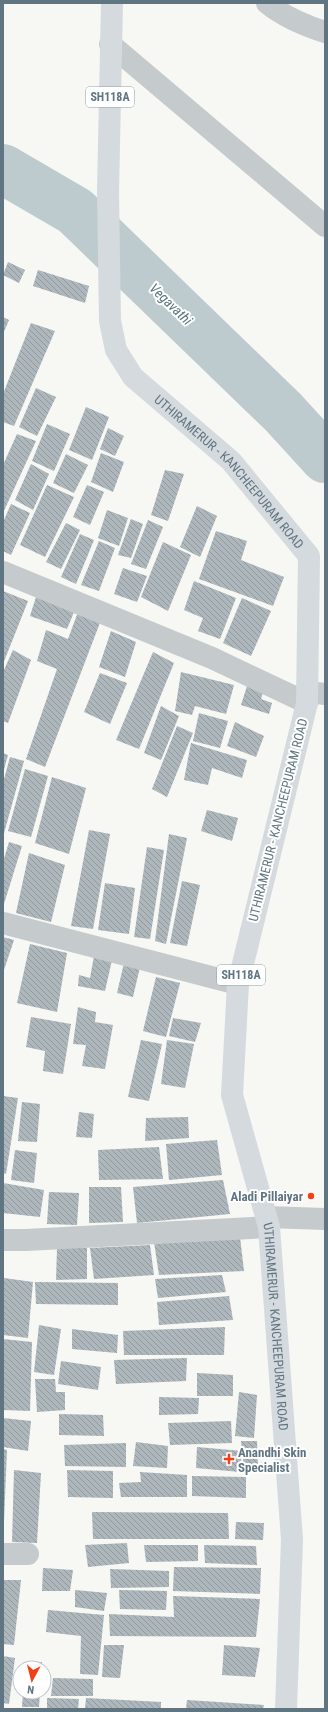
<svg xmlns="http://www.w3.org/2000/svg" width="328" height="1712" font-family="'Roboto Condensed',sans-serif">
  <defs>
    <pattern id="building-back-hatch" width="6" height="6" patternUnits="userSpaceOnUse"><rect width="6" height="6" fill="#adb7bc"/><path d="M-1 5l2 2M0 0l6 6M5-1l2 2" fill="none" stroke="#90999e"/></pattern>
  </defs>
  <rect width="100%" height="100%" fill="#f7f7f4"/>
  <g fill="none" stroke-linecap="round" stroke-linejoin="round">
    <path stroke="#bdcbce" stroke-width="50" d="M3 169 75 211 283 412 325 458"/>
  </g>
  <g fill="url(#building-back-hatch)">
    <path d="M8 262 25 270 19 283 3 275Z"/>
    <path d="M38 270 89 286 85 303 33 286Z"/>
    <path d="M3 317 9 320 3 334Z"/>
    <path d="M31 323 55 331 14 426 3 422V394Z"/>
    <path d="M36 388 56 397 37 436 19 427Z"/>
    <path d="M86 407 109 417 92 460 69 450Z"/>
    <path d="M47 424 70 434 54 471 32 461Z"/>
    <path d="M108 428 124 436 115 456 100 449Z"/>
    <path d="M17 434 36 441 3 513V465Z"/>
    <path d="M101 453 124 462 113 492 91 482Z"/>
    <path d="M66 454 88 465 74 493 53 483Z"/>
    <path d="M31 464 49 474 33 510 15 500Z"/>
    <path d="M165 470 184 474 168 521 151 515Z"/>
    <path d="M47 485 74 497 45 557 20 545Z"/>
    <path d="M87 485 104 492 90 525 73 517Z"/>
    <path d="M11 504 30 513 11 555 3 551V522Z"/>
    <path d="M197 506 217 516 200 557 180 547Z"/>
    <path d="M107 510 128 518 119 546 98 538Z"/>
    <path d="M131 519 143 524 131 558 118 555Z"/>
    <path d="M148 520 163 527 146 569 131 564Z"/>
    <path d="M66 523 80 530 61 569 46 562Z"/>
    <path d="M216 531 247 541 241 560 284 577 273 606 199 579Z"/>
    <path d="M80 534 94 540 76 584 61 577Z"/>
    <path d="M99 541 115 548 99 591 81 585Z"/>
    <path d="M163 542 191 555 168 611 141 597Z"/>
    <path d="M123 568 147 576 137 602 114 594Z"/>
    <path d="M194 581 236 598 220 639 198 631 203 618 184 610Z"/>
    <path d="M3 591 28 601 3 664Z"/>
    <path d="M36 597 74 612 67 629 30 616Z"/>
    <path d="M242 598 271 611 251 656 223 643Z"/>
    <path d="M78 612 101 620 45 767 26 759 57 669 37 661 46 630 68 639Z"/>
    <path d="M111 631 136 642 125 677 99 667Z"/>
    <path d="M13 650 31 660 8 723 3 721V672Z"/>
    <path d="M153 652 174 663 139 749 116 740Z"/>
    <path d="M181 672 234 685 226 714 195 706 192 715 175 711Z"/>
    <path d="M100 673 127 683 110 724 84 712Z"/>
    <path d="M248 683 264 689 261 699 272 703 269 714 241 705Z"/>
    <path d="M161 706 179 716 161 760 144 753Z"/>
    <path d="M199 713 228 721 220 748 193 741Z"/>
    <path d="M235 722 264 736 256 757 227 746Z"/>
    <path d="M177 726 193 733 167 797 152 789Z"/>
    <path d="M191 743 247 760 242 778 212 768 208 785 184 780Z"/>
    <path d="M3 753 8 755 3 773Z"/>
    <path d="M10 757 24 761 3 837V783Z"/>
    <path d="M25 769 48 776 31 837 8 831Z"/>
    <path d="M52 777 86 788 69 854 35 843Z"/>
    <path d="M207 810 238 818 232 841 201 831Z"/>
    <path d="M89 830 110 834 93 929 71 926Z"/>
    <path d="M169 834 187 838 166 944 155 941Z"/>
    <path d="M9 842 22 846 3 907V862Z"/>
    <path d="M147 847 164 850 150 939 134 937Z"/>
    <path d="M29 853 65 865 51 922 16 913Z"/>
    <path d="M182 881 200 885 187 946 170 943Z"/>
    <path d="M105 883 135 888 129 934 98 930Z"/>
    <path d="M3 937 14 940 3 973Z"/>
    <path d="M30 944 67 953 57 1012 17 1003Z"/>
    <path d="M94 956 112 960 105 991 78 986 79 975 90 978Z"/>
    <path d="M124 963 140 967 133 997 117 993Z"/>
    <path d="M156 977 180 983 166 1037 143 1031Z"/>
    <path d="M78 1007 96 1012 95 1022 113 1025 105 1069 82 1066 86 1045 73 1044Z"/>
    <path d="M31 1017 71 1024 63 1074 43 1071 45 1051 26 1047Z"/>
    <path d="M173 1018 201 1023 195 1042 169 1036Z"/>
    <path d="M141 1040 162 1044 149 1101 128 1097Z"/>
    <path d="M167 1040 194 1044 185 1088 161 1084Z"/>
    <path d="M3 1096 18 1098 6 1174 3 1173Z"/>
    <path d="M22 1102 40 1104 37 1142 18 1141Z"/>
    <path d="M79 1112 94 1114 92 1138 76 1137Z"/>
    <path d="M188 1117 189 1138 145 1141 146 1118Z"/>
    <path d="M217 1140 222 1175 169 1180 166 1144Z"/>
    <path d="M159 1147 163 1179 99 1180 98 1150Z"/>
    <path d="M15 1150 37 1153 34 1183 11 1180Z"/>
    <path d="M223 1180 230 1214 137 1223 133 1187Z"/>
    <path d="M3 1183 44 1190 40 1217 3 1213Z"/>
    <path d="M89 1187H121L123 1222 89 1223Z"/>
    <path d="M49 1192 79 1193 77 1225 47 1224Z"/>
    <path d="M240 1237 244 1271 159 1275 154 1242Z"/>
    <path d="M150 1245 154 1275 94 1279 90 1248Z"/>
    <path d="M57 1248H87V1279L56 1280Z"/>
    <path d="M222 1275 226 1292 158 1298 155 1279Z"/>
    <path d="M4 1278 33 1282 28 1338 3 1335Z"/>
    <path d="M35 1282 118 1283V1305L36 1304Z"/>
    <path d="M229 1296 233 1320 159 1325 157 1302Z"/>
    <path d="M39 1325 61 1329 54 1375 34 1372Z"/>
    <path d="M225 1327 224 1355H124L123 1331Z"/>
    <path d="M72 1329 118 1335 117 1353 72 1349Z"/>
    <path d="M3 1339 32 1342 30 1411 3 1410Z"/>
    <path d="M187 1358 186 1381 116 1384 114 1360Z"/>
    <path d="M61 1361 101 1367 98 1390 58 1384Z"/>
    <path d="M197 1373 233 1375V1396H197Z"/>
    <path d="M35 1379H55L56 1392H65V1410L37 1412Z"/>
    <path d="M239 1392 257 1395 254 1438 235 1436Z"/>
    <path d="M159 1397 199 1398 198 1414 159 1415Z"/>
    <path d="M59 1414 103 1415 104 1436 59 1435Z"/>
    <path d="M3 1418 31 1421 28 1451 3 1447Z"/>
    <path d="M231 1421 232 1443 170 1445 168 1423Z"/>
    <path d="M241 1441H257L258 1468 244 1469Z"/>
    <path d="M136 1442 168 1446 167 1468 133 1466Z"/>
    <path d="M126 1443V1467L65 1466 64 1445Z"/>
    <path d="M197 1447 242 1451 240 1472 196 1468Z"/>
    <path d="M3 1449 7 1450 4 1521H3Z"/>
    <path d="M14 1470 41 1473 37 1543 12 1542Z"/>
    <path d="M67 1470 113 1471V1498L68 1497Z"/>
    <path d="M140 1472 187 1475V1497H121L119 1483 141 1482Z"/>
    <path d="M192 1476 246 1477V1498L192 1496Z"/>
    <path d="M92 1512 228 1513 229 1539H93Z"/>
    <path d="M236 1522 264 1523 263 1540 235 1539Z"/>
    <path d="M127 1543 129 1563 88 1567 85 1545Z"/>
    <path d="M144 1545H198V1561L146 1562Z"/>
    <path d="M204 1545 256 1546 257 1565 205 1563Z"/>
    <path d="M174 1567 261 1568 260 1594 173 1591Z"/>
    <path d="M43 1568 73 1570 70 1591H42Z"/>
    <path d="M110 1569 169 1571V1587L111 1588Z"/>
    <path d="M3 1580H21L14 1645 3 1644Z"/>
    <path d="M75 1590 107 1593 104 1611 75 1607Z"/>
    <path d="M119 1590 167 1591 166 1610 120 1609Z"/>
    <path d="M173 1596 260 1599 256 1637 110 1636 109 1614 174 1617Z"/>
    <path d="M48 1610 104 1615 98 1675 80 1674 81 1636 46 1632Z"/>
    <path d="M104 1645H124L120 1678 102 1677Z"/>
    <path d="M224 1645 260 1648 255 1677 222 1675Z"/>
    <path d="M3 1656 15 1658 9 1704 3 1703Z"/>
    <rect x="25" y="1662" width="17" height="6"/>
    <path d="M53 1678 93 1679V1696H51Z"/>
    <path d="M23 1692H40L39 1707H22Z"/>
    <path d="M47 1698 79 1699 78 1709H47Z"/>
    <path d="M86 1698 161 1702V1709H85Z"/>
    <path d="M187 1700 264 1705 263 1709H186Z"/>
  </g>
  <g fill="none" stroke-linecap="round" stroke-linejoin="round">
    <g stroke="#c5cacd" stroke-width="22">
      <path d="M267 3C284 17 303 25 325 32"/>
      <path d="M110 44 325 226"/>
      <path d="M3 572 212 658 307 703"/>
      <path d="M307 692 325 694"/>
      <path d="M3 923 238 984"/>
      <path d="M266 1217 325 1219"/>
      <path d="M3 1240H26L269 1227"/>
      <path d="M3 1554H28"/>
    </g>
    <path stroke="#d5dade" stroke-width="22" id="s1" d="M112 3 108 192 110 321 116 350 133 377 231 461 309 556 307 703 238 984 232 1095 269 1227 292 1540 286 1709"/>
  </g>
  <g fill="#f23f19" stroke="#fff" stroke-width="1.5">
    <circle cx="311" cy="1196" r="4"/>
    <path d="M227 1453h4v4h4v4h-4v4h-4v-4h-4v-4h4z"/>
  </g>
  <g text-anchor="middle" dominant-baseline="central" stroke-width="4" stroke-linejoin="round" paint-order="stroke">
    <g fill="#fff" stroke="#909ea8" stroke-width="1">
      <rect x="86" y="87" width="48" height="20" rx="3"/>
      <rect x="217" y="965" width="48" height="20" rx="3"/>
    </g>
    <g font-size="12" font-weight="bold" fill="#607582">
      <text x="110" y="97">SH118A</text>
      <text x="241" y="975">SH118A</text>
    </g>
    <g font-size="13" fill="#607582" stroke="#fff">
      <text stroke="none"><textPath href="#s1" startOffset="515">UTHIRAMERUR - KANCHEEPURAM ROAD</textPath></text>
      <text transform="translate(278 820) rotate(-76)">UTHIRAMERUR - KANCHEEPURAM ROAD</text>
      <text stroke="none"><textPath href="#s1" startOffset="1416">UTHIRAMERUR - KANCHEEPURAM ROAD</textPath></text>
    </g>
    <g font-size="13" font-weight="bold" fill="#607582" stroke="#fff" text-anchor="end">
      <text x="303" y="1196">Aladi Pillaiyar</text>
      <text x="238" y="1452" text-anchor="start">Anandhi Skin<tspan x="238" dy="15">Specialist</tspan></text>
    </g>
    <g font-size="14" font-style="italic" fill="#5a767c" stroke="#fff">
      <text transform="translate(171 304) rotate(44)">Vegavathi</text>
    </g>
  </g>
  <rect width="328" height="1712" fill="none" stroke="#607582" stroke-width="8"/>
  <g transform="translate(32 1680) rotate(187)"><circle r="19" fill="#ffffff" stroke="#bfc8cd"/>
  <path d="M0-3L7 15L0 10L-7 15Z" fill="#f23f19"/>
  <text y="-6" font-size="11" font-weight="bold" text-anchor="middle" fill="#607582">N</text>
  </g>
</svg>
